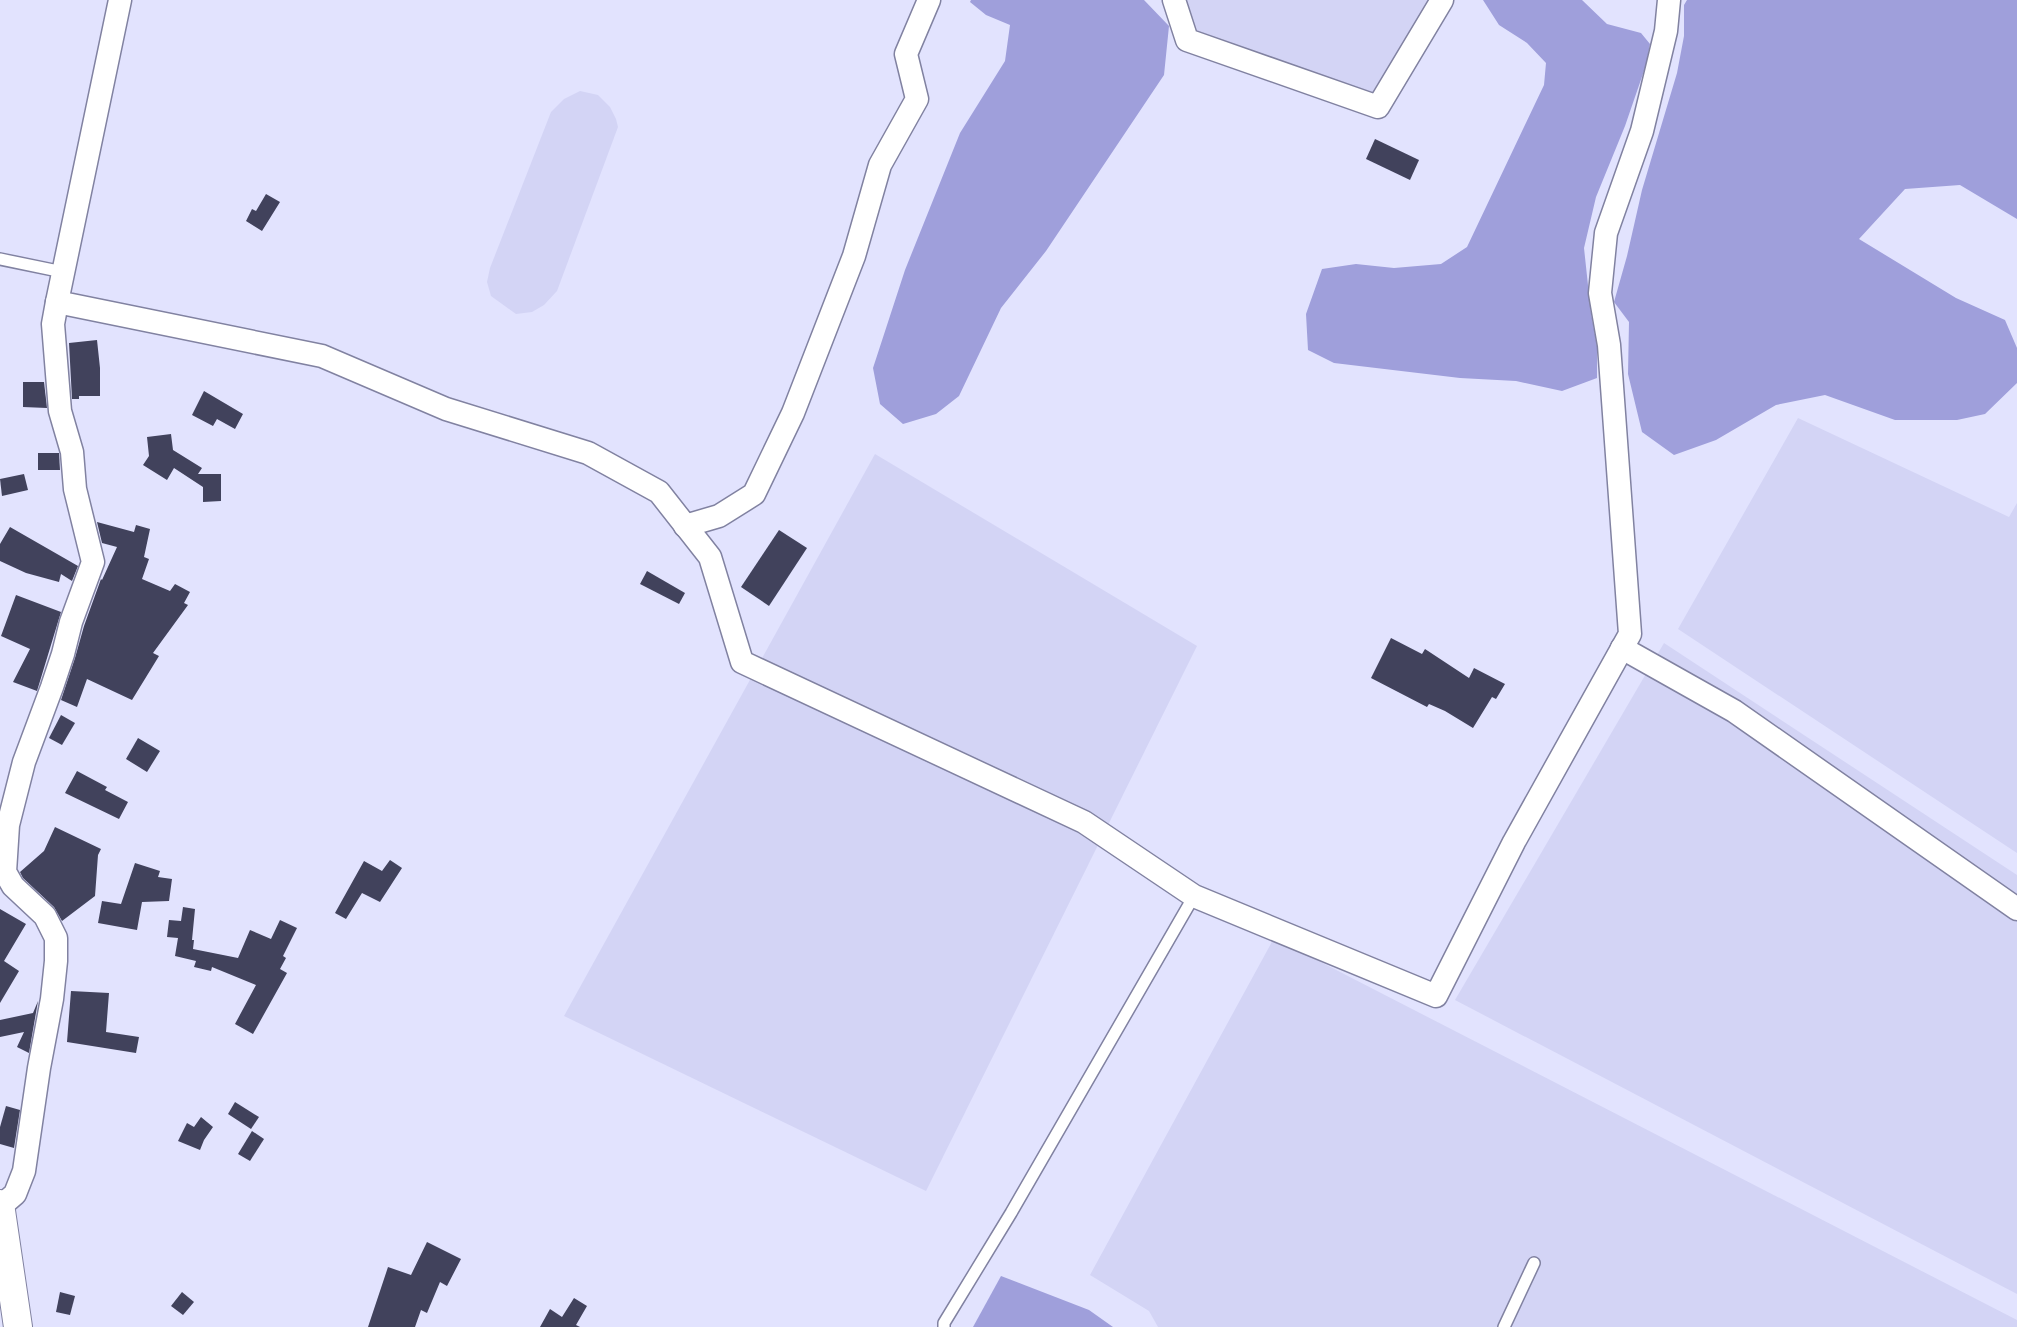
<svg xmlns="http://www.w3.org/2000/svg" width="2017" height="1327" font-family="'Nunito Sans',sans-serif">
  <rect width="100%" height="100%" fill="#e2e3fe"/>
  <g fill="#d3d4f5">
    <path d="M1186 0H1431L1373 96 1197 35Z"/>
    <path d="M580 91 598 95 610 107 616 119 618 127 557 291 544 305 532 312 516 314 491 296 487 282 490 268 551 112 564 99Z"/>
    <path d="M1798 418 2009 517 2017 503V853L1678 629Z"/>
    <path d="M875 454 1197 646 926 1191 564 1016Z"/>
    <path d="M1664 643 2017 875V1294L1455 1000Z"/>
    <path d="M1274 938 2017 1320V1327H1158L1149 1311 1090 1275Z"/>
  </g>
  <g fill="#9f9fdb">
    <path d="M971 0H1144L1169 26 1164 75 1046 251 1001 308 959 396 936 414 903 424 880 404 873 368 905 270 960 133 1005 61 1010 25 986 15 970 2Z"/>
    <path d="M1483 0H1582L1607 24 1641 33 1650 44 1646 65 1625 126 1596 197 1584 248 1591 313 1597 346V378L1562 391 1516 381 1460 378 1334 363 1308 350 1306 314 1322 269 1356 264 1394 268 1441 264 1467 247 1544 85 1546 63 1527 43 1499 25Z"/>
    <path d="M1687 0H2017V219L1960 185 1905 189 1859 239 1956 298 2005 320 2017 348V383L1985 414 1957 420H1895L1825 395 1776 405 1716 440 1674 455 1642 432 1628 374 1629 322 1614 302 1627 256 1642 190 1677 73 1684 36V5Z"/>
    <path d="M1001 1276 1089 1310 1113 1327H973Z"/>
  </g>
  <g fill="#41425c">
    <path d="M1375 139 1419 160 1410 180 1366 159Z"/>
    <path d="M266 194 280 202 262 231 246 221 252 209 256 211Z"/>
    <path d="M97 340 100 368V396H79V399H72L69 343Z"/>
    <path d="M23 382H44L47 408 23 407Z"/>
    <path d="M204 391 243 414 235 429 217 419 213 426 192 415Z"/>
    <path d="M171 434 173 450 202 468 198 474H221V501L203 502V487L174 468 167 480 143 465 149 456 147 437Z"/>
    <path d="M38 453H59L60 470H38Z"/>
    <path d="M24 474 28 490 2 496 0 479Z"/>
    <path d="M97 522 134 532 136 525 150 529 144 557 149 559 142 579 170 591 175 584 190 592 184 603 188 605 153 653 159 656 132 700 87 679 77 707 61 700 75 658 84 626 101 579 102 580 117 547 102 543Z"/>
    <path d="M10 527 78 566 72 581 61 574 59 582 26 573 0 561V544Z"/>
    <path d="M779 530 807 548 769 606 741 587Z"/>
    <path d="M647 571 685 593 679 604 640 584Z"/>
    <path d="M16 595 61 612 37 691 13 682 30 649 1 636Z"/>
    <path d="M1391 638 1422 654 1425 649 1469 678 1474 668 1505 684 1496 699 1492 697 1473 728 1445 711 1429 704 1427 707 1371 678Z"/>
    <path d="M61 715 75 723 62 745 49 738Z"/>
    <path d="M138 738 160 751 147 772 126 759Z"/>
    <path d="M77 771 107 787 105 790 128 802 119 819 65 793Z"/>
    <path d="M55 827 101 849 98 855 95 896 62 921 54 907 23 878 20 872 44 851Z"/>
    <path d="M390 860 402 868 380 902 362 893 346 919 335 913 364 861 382 871Z"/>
    <path d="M135 863 160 871 158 877 172 879 169 901 142 902 137 930 98 923 102 901 121 904Z"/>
    <path d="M183 907 195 909 192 940H194L193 949 238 958 250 930 271 939 280 920 297 928 283 956 286 958 280 969 287 973 253 1034 235 1024 256 985 212 967 211 971 194 967 196 961 175 956 178 938 167 937 169 920 181 921Z"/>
    <path d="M0 909 26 924 4 961 19 971 0 1003Z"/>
    <path d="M71 991 109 993 106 1032 139 1037 136 1053 67 1042Z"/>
    <path d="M38 1001 29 1053 17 1047 24 1032 0 1037V1020L33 1013Z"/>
    <path d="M235 1102 259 1117 251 1129 228 1114Z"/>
    <path d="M6 1106 20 1110 14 1148 0 1144V1127Z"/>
    <path d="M201 1117 213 1127 204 1140 200 1150 178 1141 187 1123 194 1127Z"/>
    <path d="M252 1131 264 1139 250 1161 238 1154Z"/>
    <path d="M427 1242 461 1259 447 1286 440 1282 427 1313 421 1310 415 1327H368L388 1267 411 1275Z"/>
    <path d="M60 1292 75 1296 70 1315 56 1312Z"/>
    <path d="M182 1292 194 1302 183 1315 171 1306Z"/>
    <path d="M574 1298 587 1306 576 1325 580 1327H540L550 1309 562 1317Z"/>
  </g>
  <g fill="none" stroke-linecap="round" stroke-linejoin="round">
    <defs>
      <g id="lane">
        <path d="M0 259 63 272"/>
        <path d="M944 1327V1323L1011 1213 1194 896"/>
        <path d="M1504 1327 1534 1263"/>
      </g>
      <g id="street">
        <path d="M120 0 57 302 322 356 446 409 588 453 659 492 710 557 742 662 1084 822 1194 896 1436 996 1514 842 1630 634 1609 345 1600 293 1606 233 1642 131 1666 31 1669 0"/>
        <path d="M1174 0 1187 40 1378 107 1442 0"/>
        <path d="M685 526 719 516 754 494 793 413 854 256 880 165 917 99 906 54 929 0"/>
        <path d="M1622 648 1734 711 2017 909"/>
        <path d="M1 1206 15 1194 24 1171 39 1068 52 999 56 961V938L45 916 13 886 5 872 8 825 24 762 52 687 63 654 71 622 93 562 75 489 72 452 60 411 53 324 57 302"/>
      </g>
      <path id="secondary" d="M0 1204 18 1327"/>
    </defs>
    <use href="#lane" stroke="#8182a1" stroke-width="14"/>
    <use href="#street" stroke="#8182a1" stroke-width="25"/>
    <use href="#secondary" stroke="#8182a1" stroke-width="30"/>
    <use href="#lane" stroke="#fff" stroke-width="11"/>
    <use href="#street" stroke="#fff" stroke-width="22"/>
    <use href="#secondary" stroke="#fff" stroke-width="28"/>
  </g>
</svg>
